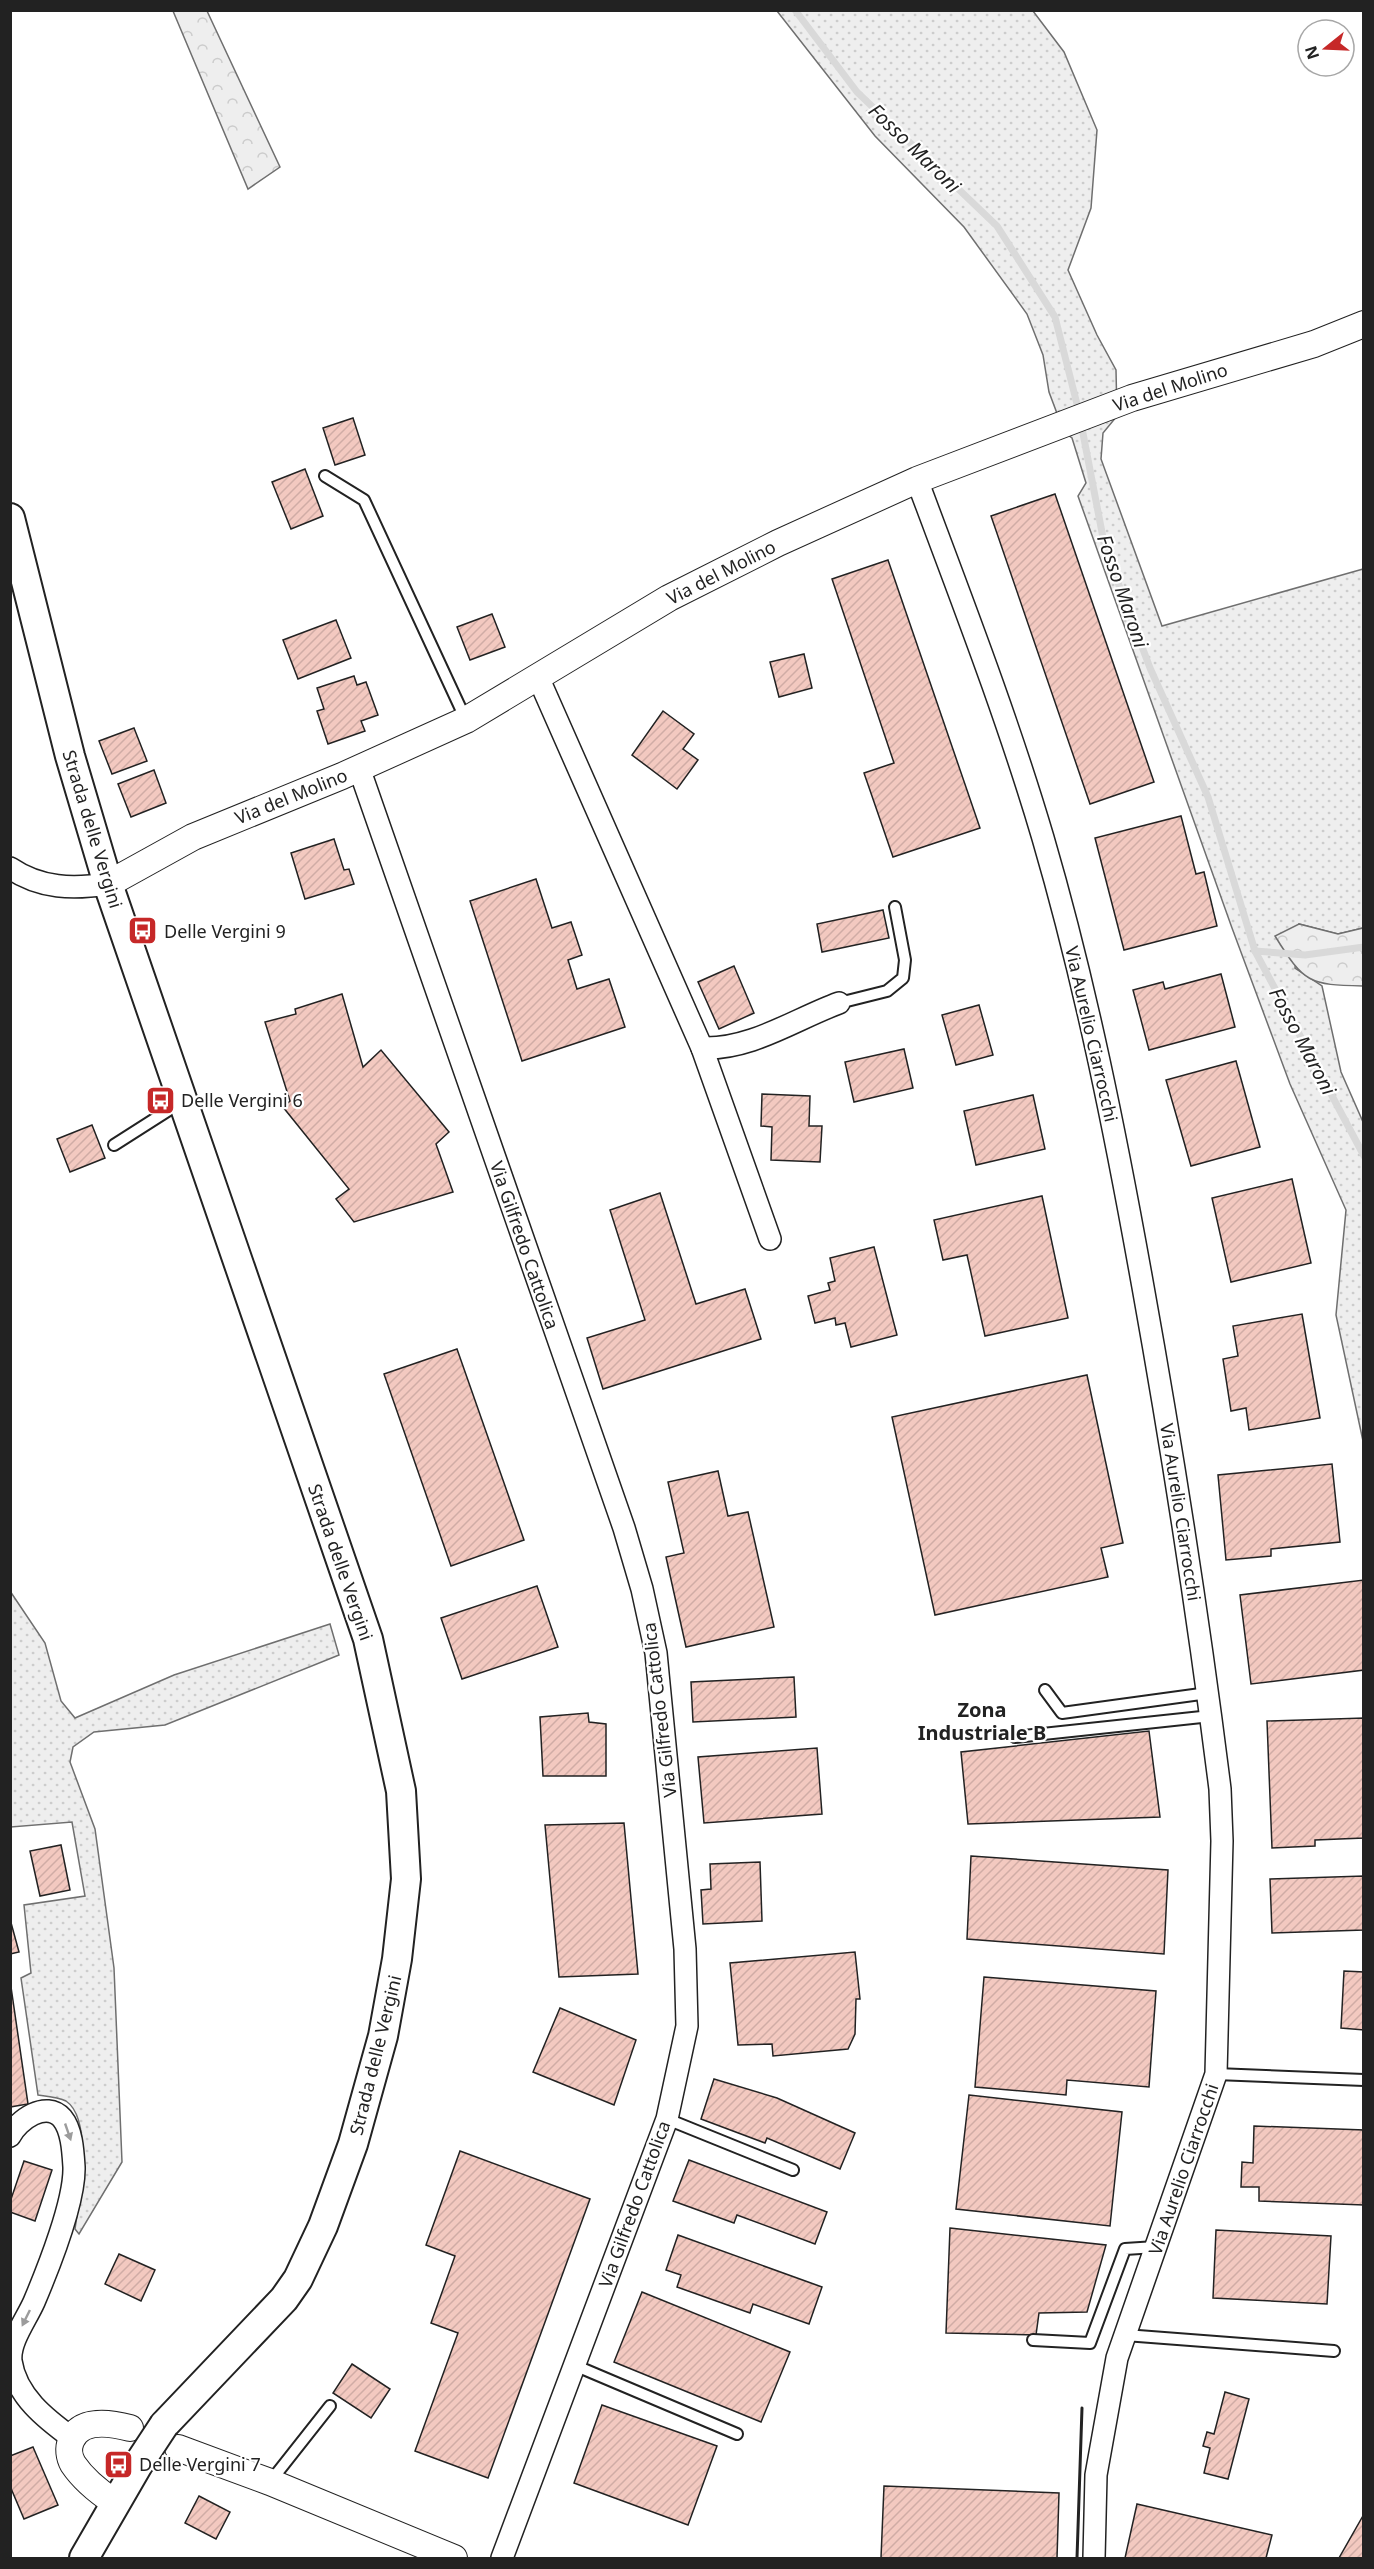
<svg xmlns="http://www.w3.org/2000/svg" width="1374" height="2569" font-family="'Noto Sans',sans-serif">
  <defs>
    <pattern id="grass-dots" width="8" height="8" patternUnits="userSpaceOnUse" patternTransform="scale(1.5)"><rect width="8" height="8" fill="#eee"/><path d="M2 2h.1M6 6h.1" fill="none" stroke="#ccc" stroke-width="1.8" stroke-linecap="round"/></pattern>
    <pattern id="forest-crowns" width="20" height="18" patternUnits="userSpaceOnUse" patternTransform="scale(1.5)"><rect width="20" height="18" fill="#eee"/><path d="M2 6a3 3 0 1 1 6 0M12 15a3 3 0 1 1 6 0" fill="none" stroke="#ccc"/></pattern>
    <pattern id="building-hatch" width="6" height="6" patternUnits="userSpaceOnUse" patternTransform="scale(1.5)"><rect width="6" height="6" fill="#f3c9c0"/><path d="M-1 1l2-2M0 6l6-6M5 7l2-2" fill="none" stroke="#d0aca5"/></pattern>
  </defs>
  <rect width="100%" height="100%" fill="#fff"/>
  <g fill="url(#grass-dots)" stroke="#6f6f6f" stroke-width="1.5">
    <path d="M777 11H1033L1064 52 1097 130 1091 208 1068 270 1097 335 1116 370 1117 416 1103 433 1101 459 1162 626 1363 569V928L1338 934 1299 924 1295 968 1322 986 1341 1072 1363 1122V1441L1336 1315 1346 1210 1290 1084 1232 928 1078 496 1086 483 1072 438 1064 432 1049 392 1043 355 1027 314 964 227 875 136Z"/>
    <path d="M10 1591 45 1643 61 1701 75 1718 174 1675 330 1624 339 1655 165 1725 94 1732 73 1747 70 1762 95 1829 114 1968 122 2162 79 2234 75 2229C79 2201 94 2120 66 2101 59 2097 46 2096 38 2095L21 1978 31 1973 24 1905 85 1896 72 1822 11 1827Z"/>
  </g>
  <g fill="url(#forest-crowns)" stroke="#6f6f6f" stroke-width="1.5">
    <path d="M173 11H207L280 167 248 189Z"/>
    <path d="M1299 924 1338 934 1363 928V986C1309 985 1304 983 1275 936Z"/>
  </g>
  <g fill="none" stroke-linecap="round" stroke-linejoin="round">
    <g stroke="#d9d9d9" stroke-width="7">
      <path d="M795 10 857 92 997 226 1055 317 1079 412"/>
      <path d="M1081 423 1105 548 1150 668 1208 797 1255 951 1364 1156"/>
      <path d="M1255 951 1305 955 1364 947"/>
    </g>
  </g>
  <g fill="url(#building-hatch)" stroke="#222" stroke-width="1.5">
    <path d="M353 418 365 455 335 465 323 428Z"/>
    <path d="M305 469 323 516 291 529 272 482Z"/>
    <path d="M1055 494 1154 782 1090 804 991 516Z"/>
    <path d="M888 560 980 828 893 857 864 773 894 763 832 579Z"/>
    <path d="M492 614 505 647 470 660 457 627Z"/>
    <path d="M336 620 351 658 298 679 283 640Z"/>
    <path d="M804 654 812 688 779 697 770 662Z"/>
    <path d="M354 676 357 685 366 682 378 715 361 721 365 731 328 744 317 711 324 709 317 688Z"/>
    <path d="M663 711 694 734 683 749 698 760 677 789 632 755Z"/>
    <path d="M134 728 147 761 112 774 99 741Z"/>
    <path d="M154 770 166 803 131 817 118 784Z"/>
    <path d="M1181 816 1196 874 1204 872 1217 926 1124 950 1095 838Z"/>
    <path d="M334 839 344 870 349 869 354 884 305 899 291 853Z"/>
    <path d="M536 879 552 928 571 922 582 955 568 960 577 989 609 979 625 1027 522 1061 470 901Z"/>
    <path d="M883 910 889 938 822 952 817 924Z"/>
    <path d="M734 966 754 1013 719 1029 698 982Z"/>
    <path d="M1221 974 1235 1027 1149 1050 1133 990 1163 982 1165 989Z"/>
    <path d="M342 994 363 1067 381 1050 449 1132 436 1144 453 1192 354 1222 336 1199 349 1189 283 1107 290 1101 265 1022 296 1014 295 1009Z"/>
    <path d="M979 1005 993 1055 956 1065 942 1015Z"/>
    <path d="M904 1049 913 1088 854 1102 845 1062Z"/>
    <path d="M1236 1061 1260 1147 1191 1166 1166 1080Z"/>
    <path d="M762 1094 810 1096 809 1126H822L820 1162 771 1160 772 1127 761 1126Z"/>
    <path d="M1033 1095 1045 1149 976 1165 964 1111Z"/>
    <path d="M92 1125 105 1158 70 1172 57 1139Z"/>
    <path d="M1292 1179 1311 1263 1231 1282 1212 1198Z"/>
    <path d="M660 1193 696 1304 745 1289 761 1339 603 1389 587 1338 645 1320 610 1210Z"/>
    <path d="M1042 1196 1068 1318 985 1336 967 1255 943 1260 934 1220Z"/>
    <path d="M874 1247 897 1335 851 1347 845 1323 836 1325 835 1318 815 1323 808 1296 830 1290 828 1283 835 1281 830 1258Z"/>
    <path d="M1302 1314 1320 1418 1249 1430 1246 1408 1231 1411 1223 1359 1238 1356 1233 1326Z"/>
    <path d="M457 1349 524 1540 451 1566 384 1374Z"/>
    <path d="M1087 1375 1123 1543 1101 1548 1108 1577 935 1615 892 1417Z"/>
    <path d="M1332 1464 1340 1542 1271 1549V1556L1226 1560 1218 1475Z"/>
    <path d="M718 1471 728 1516 748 1512 774 1627 686 1647 666 1557 684 1553 668 1482Z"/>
    <path d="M1364 1580V1670L1251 1684 1240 1595Z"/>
    <path d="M537 1586 558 1647 462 1679 441 1618Z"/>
    <path d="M794 1677 796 1717 693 1722 691 1682Z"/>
    <path d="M588 1713 589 1722 606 1724V1776H543L540 1717Z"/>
    <path d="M1364 1718V1838L1315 1840V1846L1272 1848 1267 1721Z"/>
    <path d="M1149 1731 1160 1817 968 1824 961 1752Z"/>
    <path d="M817 1748 822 1814 704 1823 698 1757Z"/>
    <path d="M624 1823 638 1974 559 1977 545 1825Z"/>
    <path d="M61 1845 70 1890 40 1896 30 1851Z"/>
    <path d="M971 1856 1168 1870 1164 1954 967 1939Z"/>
    <path d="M760 1862 762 1921 703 1924 701 1890 711 1889 710 1864Z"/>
    <path d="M1364 1876V1930L1272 1933 1270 1879Z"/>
    <path d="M10 1919 19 1952 10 1954Z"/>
    <path d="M855 1952 860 1999H856L855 2034 848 2049 773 2056 772 2044 738 2045 730 1963Z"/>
    <path d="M1344 1971 1364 1972V2030L1341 2028Z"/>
    <path d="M984 1977 1156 1991 1149 2087 1067 2080 1066 2095 975 2087Z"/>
    <path d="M10 1980 28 2104 10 2107Z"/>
    <path d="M560 2008 636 2040 614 2105 533 2072Z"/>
    <path d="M714 2079 777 2098 855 2133 840 2169 767 2138 765 2143 701 2119Z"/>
    <path d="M969 2095 1122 2112 1110 2226 956 2209Z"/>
    <path d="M1254 2126 1364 2130V2205L1259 2201V2187H1241L1242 2162 1253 2163Z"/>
    <path d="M460 2151 590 2199 488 2478 415 2451 458 2333 431 2323 455 2256 426 2245Z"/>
    <path d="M689 2160 827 2212 815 2244 737 2215 734 2223 673 2201Z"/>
    <path d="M24 2161 52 2170 35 2221 10 2212V2202Z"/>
    <path d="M950 2228 1106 2245 1087 2312 1039 2313 1036 2335 946 2333Z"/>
    <path d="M1216 2230 1331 2236 1327 2304 1213 2298Z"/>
    <path d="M678 2235 822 2287 809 2324 753 2304 750 2313 677 2287 681 2275 666 2270Z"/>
    <path d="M119 2254 155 2270 141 2301 105 2284Z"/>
    <path d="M642 2292 790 2352 761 2422 614 2362Z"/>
    <path d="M352 2364 390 2389 371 2418 333 2393Z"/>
    <path d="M1225 2392 1249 2399 1228 2479 1204 2473 1210 2448 1203 2446 1207 2432 1214 2434Z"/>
    <path d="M602 2405 717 2446 688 2525 574 2483Z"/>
    <path d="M33 2447 58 2505 24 2519 10 2486V2456Z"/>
    <path d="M884 2486 1059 2493 1057 2558H881Z"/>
    <path d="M199 2496 230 2512 216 2539 185 2523Z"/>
    <path d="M1137 2504 1272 2535 1266 2558H1125Z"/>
    <path d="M1364 2514V2558H1339Z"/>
  </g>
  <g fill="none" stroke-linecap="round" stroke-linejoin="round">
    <defs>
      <g id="service">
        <path d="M325 476 364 500 466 720"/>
        <path d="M839 1003 887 991 903 978 905 960 895 907"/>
        <path d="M114 1145 183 1101"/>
        <path d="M1045 1690 1062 1713 1208 1693"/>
        <path d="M1015 1737 1211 1716"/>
        <path d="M1216 2074 1364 2080"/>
        <path d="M667 2119 793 2170"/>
        <path d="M1125 2335 1334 2351"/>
        <path d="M1033 2340 1090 2343 1125 2249 1156 2247"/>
        <path d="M574 2365 737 2434"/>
        <path d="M270 2482 330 2406"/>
      </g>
      <g id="minor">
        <path d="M917 480C961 598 1007 716 1043 838 1086 985 1116 1136 1143 1287 1173 1454 1199 1621 1220 1789L1222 1841 1216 2074 1117 2358 1096 2475 1094 2558"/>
        <path d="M538 677 702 1048 770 1239"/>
        <path d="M359 768 624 1528 642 1589 656 1653 685 1949 687 2026 667 2119 502 2558"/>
        <path d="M10 868C41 889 73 889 108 884"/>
        <path d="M702 1048C751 1050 795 1019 839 1003"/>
        <path d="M10 2136C18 2120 46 2100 62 2118 72 2130 73 2151 74 2167 75 2201 48 2269 34 2302 26 2320 9 2342 11 2361 16 2396 46 2419 72 2438"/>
      </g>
      <g id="tertiary">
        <path d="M108 884 193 837 342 776 466 720 669 598 778 543 917 480 1132 398 1314 344 1364 324"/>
        <path d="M178 2448 270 2482 454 2558"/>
        <path d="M114 2502C99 2492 83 2479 73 2464 69 2457 68 2448 71 2441 80 2418 111 2423 130 2428"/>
      </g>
      <g id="secondary">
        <path d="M10 518 70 756 108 884 368 1639 401 1791 406 1879 397 1959 383 2036 353 2144 323 2226 298 2279 284 2299 164 2425"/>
        <path d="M84 2558 139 2463"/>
      </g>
    </defs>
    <use href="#service" stroke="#222" stroke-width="14"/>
    <use href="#minor" stroke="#222" stroke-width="24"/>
    <use href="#tertiary" stroke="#222" stroke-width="28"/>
    <use href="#secondary" stroke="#222" stroke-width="32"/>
    <use href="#service" stroke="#fff" stroke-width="10"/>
    <use href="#minor" stroke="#fff" stroke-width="21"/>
    <use href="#tertiary" stroke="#fff" stroke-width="26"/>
    <use href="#secondary" stroke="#fff" stroke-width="28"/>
    <defs>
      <path id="secondary-bridge" d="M139 2463 164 2425"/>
    </defs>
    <use href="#secondary-bridge" stroke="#222" stroke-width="32" stroke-linecap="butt"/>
    <use href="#secondary-bridge" stroke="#fff" stroke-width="28"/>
    <path stroke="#222" stroke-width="3" d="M1077 2558 1082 2408"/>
  </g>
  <defs><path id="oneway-solid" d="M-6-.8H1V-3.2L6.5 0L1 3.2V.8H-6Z" transform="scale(1.5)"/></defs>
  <g fill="#9c9c9c">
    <use href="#oneway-solid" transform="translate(68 2132) rotate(71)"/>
    <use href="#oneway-solid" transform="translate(26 2318) rotate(116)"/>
  </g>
  <defs>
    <symbol id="bus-square" viewBox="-11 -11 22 22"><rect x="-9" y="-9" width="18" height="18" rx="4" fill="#c62828" stroke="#fff"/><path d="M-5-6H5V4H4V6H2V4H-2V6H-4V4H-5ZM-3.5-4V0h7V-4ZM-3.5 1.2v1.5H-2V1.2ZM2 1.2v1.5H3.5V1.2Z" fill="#fff"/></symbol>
  </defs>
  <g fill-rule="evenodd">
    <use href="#bus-square" x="126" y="914" width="33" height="33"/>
    <use href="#bus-square" x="144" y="1084" width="33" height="33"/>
    <use href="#bus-square" x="102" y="2448" width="33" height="33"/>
  </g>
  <g text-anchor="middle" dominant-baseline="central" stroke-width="4.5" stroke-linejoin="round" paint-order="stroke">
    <g font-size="18" fill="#222" stroke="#fff">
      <text transform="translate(1170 387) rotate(-18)">Via del Molino</text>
      <text transform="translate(721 572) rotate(-27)">Via del Molino</text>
      <text transform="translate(291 796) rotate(-22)">Via del Molino</text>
      <text transform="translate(93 829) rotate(73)">Strada delle Vergini</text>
      <text transform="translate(1092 1034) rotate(77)">Via Aurelio Ciarrocchi</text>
      <text transform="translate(525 1245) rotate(71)">Via Gilfredo Cattolica</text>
      <text transform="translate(1181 1512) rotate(81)">Via Aurelio Ciarrocchi</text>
      <text transform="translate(341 1562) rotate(71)">Strada delle Vergini</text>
      <text transform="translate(659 1710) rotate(-97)">Via Gilfredo Cattolica</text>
      <text transform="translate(375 2055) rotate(-76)">Strada delle Vergini</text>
      <text transform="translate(1183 2169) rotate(-71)">Via Aurelio Ciarrocchi</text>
      <text transform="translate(634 2204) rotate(-70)">Via Gilfredo Cattolica</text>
    </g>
    <g font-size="18" fill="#222" stroke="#fff" text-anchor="start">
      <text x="164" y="931">Delle Vergini 9</text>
      <text x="181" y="1100">Delle Vergini 6</text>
      <text x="139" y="2464">Delle Vergini 7</text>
    </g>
    <g font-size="20" font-style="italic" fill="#222" stroke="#fff">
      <text transform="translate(915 148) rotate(44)">Fosso Maroni</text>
      <text transform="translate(1123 591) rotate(71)">Fosso Maroni</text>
      <text transform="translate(1303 1041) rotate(62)">Fosso Maroni</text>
    </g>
    <g font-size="20" font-weight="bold" fill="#222" stroke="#fff">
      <text x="982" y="1709">Zona<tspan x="982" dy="23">Industriale B</tspan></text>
    </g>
  </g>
  <rect width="1374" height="2569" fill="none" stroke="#222222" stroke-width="24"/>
  <g transform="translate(1326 48) rotate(252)"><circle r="28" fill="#ffffff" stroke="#a7a7a7" stroke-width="1.5"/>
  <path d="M0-4.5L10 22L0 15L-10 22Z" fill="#c62828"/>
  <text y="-9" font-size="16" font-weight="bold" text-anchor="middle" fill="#222222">N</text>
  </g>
</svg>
